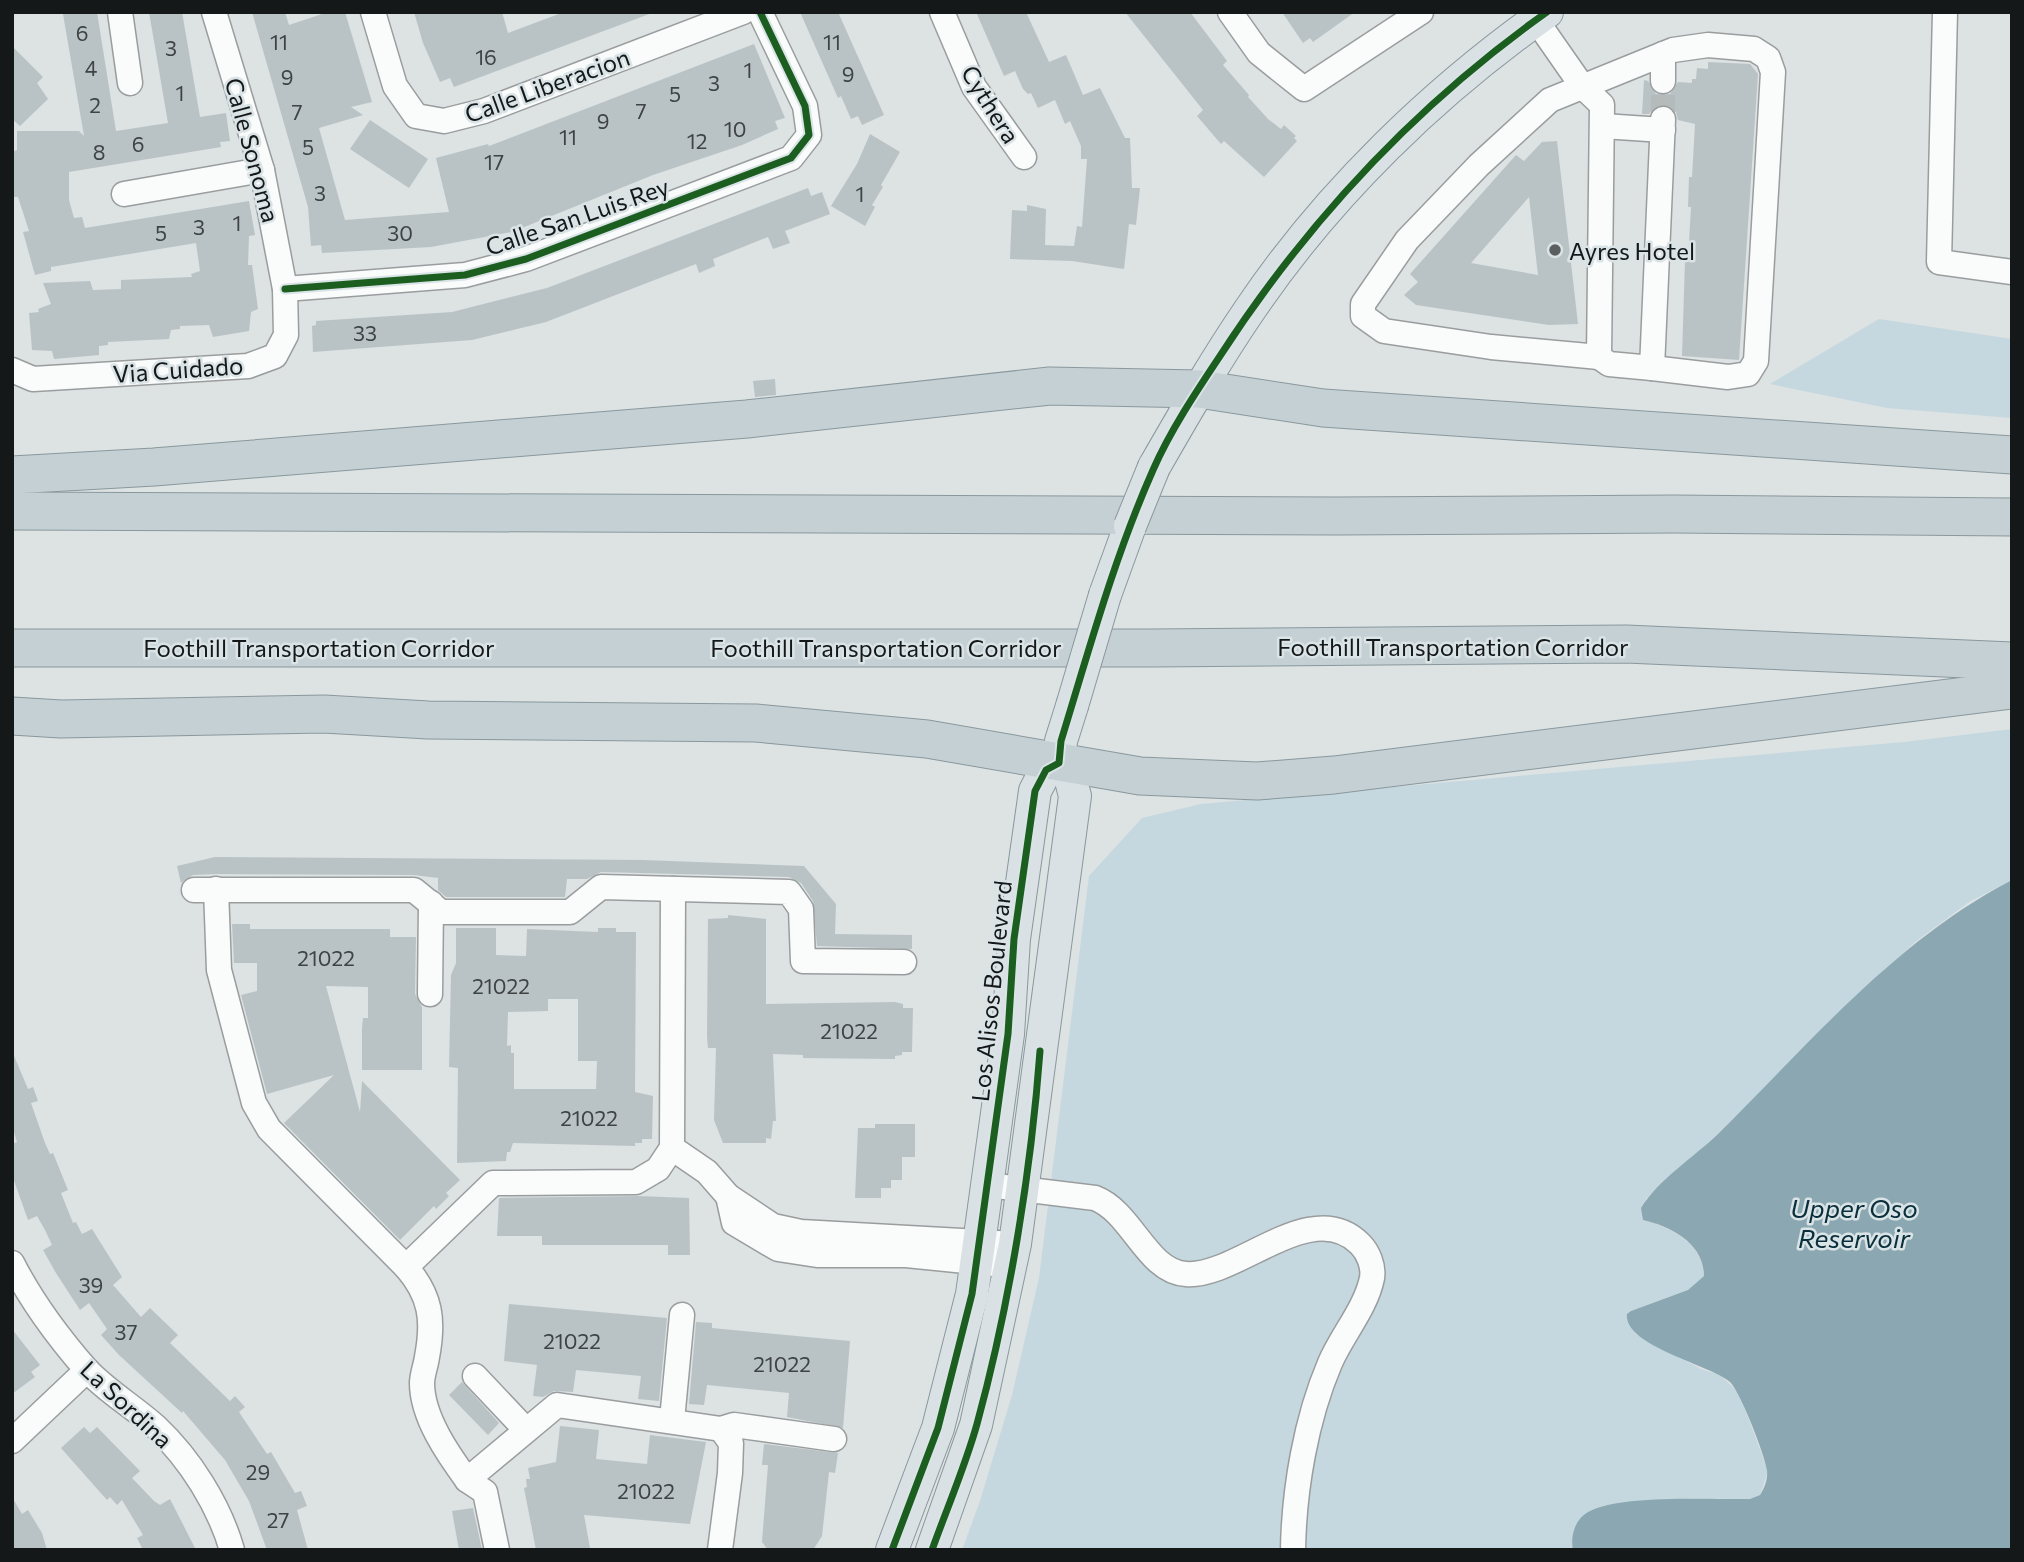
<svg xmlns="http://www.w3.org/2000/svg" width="2024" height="1562" font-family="Commissioner,sans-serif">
  <rect width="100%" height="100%" fill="#dde2e3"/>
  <g fill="#c5d8df">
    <path d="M1879 319 2012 339V418L1887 408 1770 384Z"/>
    <path d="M2012 729V880L1969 902 1915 942 1692 1159 1646 1199 1643 1220C1670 1226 1704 1244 1704 1276L1688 1290 1631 1311 1627 1319 1636 1334 1701 1369 1720 1375 1739 1393 1768 1471 1760 1495 1750 1499C1715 1499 1609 1495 1584 1515 1573 1524 1571 1537 1573 1550H962L980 1501 1012 1395 1039 1278 1089 876 1142 818 1201 804 1904 742Z"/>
  </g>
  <path fill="#8aa7b2" d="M2012 880V1550H1573C1570 1536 1575 1519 1588 1512 1622 1494 1710 1500 1750 1499L1760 1495C1765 1487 1768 1479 1767 1470 1765 1455 1740 1391 1730 1382 1711 1365 1623 1346 1627 1314L1631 1311 1688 1290 1704 1276C1704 1243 1670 1226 1643 1220L1641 1208C1659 1179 1693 1158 1718 1134 1809 1044 1896 940 2012 880Z"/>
  <g fill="#b9c3c6" fill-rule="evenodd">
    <path d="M97 12 116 131 168 123 149 12H182L200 117 226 113 230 141 220 142 221 147 69 172V200L74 218 82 217 85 228 249 201 255 235 249 236 248 265H252L258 309 251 312 249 331 213 337 209 325 180 326V329L171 330 169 339 108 342V345L99 346V355L54 359 52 351 32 350 29 313 39 312 38 309 51 304 43 283 90 281 93 290 121 289V280L192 277 191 274 200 271 196 243 51 267V271L35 275 23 232 29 231 18 197H12V152L17 150V131H79L84 136 63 14Z"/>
    <path d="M252 12H285L289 25 328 12H345L372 102 351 107 363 115 319 128 345 220 449 212 436 158 488 144 489 146 754 44 785 118 775 121 778 129 742 145 653 175 512 232 431 247 322 253 321 245 311 246 308 207Z"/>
    <path d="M414 12H502L508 33 564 12 652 13 454 87 450 78 440 82 423 43Z"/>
    <path d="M800 12H838L884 115 862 125 858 116 851 119 841 96 838 98Z"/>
    <path d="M976 12H1026L1049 62 1066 55 1083 95 1100 88 1125 138H1130L1132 188H1140L1136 225 1129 224 1124 269 1072 261 1010 259 1012 210 1027 211V205L1046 209 1045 245 1074 246 1077 226 1082 227 1087 159H1081V146L1070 121 1065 124 1055 100 1038 108 1031 93 1028 94 1023 89 1015 71 1004 76Z"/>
    <path d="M1125 12H1190L1227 61 1223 65 1249 95 1248 97 1268 119 1281 129 1284 125 1296 136 1294 138 1297 141 1264 177 1224 141 1221 144 1197 116 1203 110Z"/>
    <path d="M1282 12H1355L1313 42 1310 38 1303 43Z"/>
    <path d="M12 46 43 77 37 83 48 99 20 126 12 119Z"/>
    <path d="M1708 62 1750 64 1758 74 1739 360 1682 356 1685 261H1688L1691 207H1688L1689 177H1692L1695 124 1678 120 1676 112 1664 104 1656 106 1649 114H1642L1644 80 1648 81 1656 94H1670L1678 82 1692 83V79H1696L1697 68 1708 69Z"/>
    <path d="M370 120 428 159 409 188 350 149Z"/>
    <path d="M870 134 900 152 881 185 883 187 872 205 875 207 865 226 831 206 857 164Z"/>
    <path d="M1557 141 1578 324 1549 325 1416 305 1404 295 1418 282 1410 274 1516 155 1524 161 1542 142ZM1529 197 1538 275 1471 263Z"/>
    <path d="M808 188 811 196 822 192 830 214 785 231 790 243 773 249 768 237 713 259 715 266 699 273 696 264 546 322 472 340 313 352 312 326 316 325V321L452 312 547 288Z"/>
    <path d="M775 379 776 395 755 397 753 381Z"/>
    <path d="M215 857 643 860 804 866 836 904 835 934 912 935V949L817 946 813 901 801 883 789 877 601 872 587 879H567L565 897H446L438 890V878L414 875 216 874 193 875 181 883 177 866Z"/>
    <path d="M728 915 766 919V1004L895 1002 903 1004V1008H913L912 1052H902V1055L895 1056V1059L803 1058V1055L773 1054 776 1121H773L771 1139 766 1138V1143H723L714 1120 716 1048H708L707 1037 708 919 728 918Z"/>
    <path d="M232 924H250V929H390V937H416L415 994 422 1007V1070H362V1028L363 1018H368V987L326 986 360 1112 362 1081 460 1180 446 1193 449 1196 436 1209 434 1206 400 1240 284 1123 334 1075 267 1094 241 995 257 991V963H234Z"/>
    <path d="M456 928H496V955L526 956 527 929 598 932V928H616V932H636L635 1092 653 1096 652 1139H642V1143H635V1146L513 1143 510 1152H507L506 1161 457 1163 458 1068 449 1067 451 975 456 963ZM548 999H578V1061H597L596 1089H514V1053H511V1045L507 1046 508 1012 548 1011Z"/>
    <path d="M12 1051 28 1089 33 1087 38 1101 31 1103 45 1143 50 1154 53 1153 68 1190 61 1193 73 1223 76 1222 82 1234 92 1229 122 1277 113 1285 141 1317 150 1308 178 1335 170 1343 230 1401 235 1396 245 1407 239 1412 267 1454 271 1452 295 1493 301 1491 307 1506 297 1510 308 1550H267L249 1501 225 1460 183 1411 182 1413 119 1355 101 1335 107 1329 89 1303 80 1310 56 1273 43 1250 52 1245 45 1230 37 1216 28 1220 12 1175V1144L17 1142 12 1126Z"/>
    <path d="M875 1124H915V1157H902V1180H891V1188H881V1198H855L858 1128H875Z"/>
    <path d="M638 1196 689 1198 690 1255H668V1245H542V1236H497L499 1198Z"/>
    <path d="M509 1304 667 1318 659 1401 638 1399 641 1376 576 1370 573 1392 554 1391 543 1397 533 1396 537 1365 504 1361Z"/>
    <path d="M696 1322 712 1323V1328L850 1341 843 1428 787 1417 789 1393 707 1385 704 1405 689 1404Z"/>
    <path d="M12 1329 40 1365 31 1372 35 1377 12 1394Z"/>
    <path d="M462 1382 499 1423 488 1435 449 1395Z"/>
    <path d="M560 1426 599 1430 596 1459 647 1464 650 1435 706 1442 690 1524 584 1515 590 1548 536 1550 524 1488 527 1487 526 1479H530L528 1468 556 1462Z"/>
    <path d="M84 1427 90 1433 97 1427 140 1471 132 1478 154 1501 160 1505 170 1499 196 1550H143L137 1538 143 1535 122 1500 117 1505 110 1497 107 1500 61 1448Z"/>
    <path d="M764 1444 838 1453 835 1473 829 1472 822 1536 813 1550H768L762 1542 768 1465H762Z"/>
    <path d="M12 1497 22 1514 28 1510 42 1533 47 1550H12Z"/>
    <path d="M473 1508 482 1550H459L452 1511Z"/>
  </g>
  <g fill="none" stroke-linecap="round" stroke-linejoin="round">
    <path stroke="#b5babb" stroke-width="24" stroke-dasharray="24 12" stroke-linecap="butt" d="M1663 119V81"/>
    <defs>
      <g id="minor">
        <path d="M120 12 130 83"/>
        <path d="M373 12 395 86 416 116 444 121 484 111 743 12"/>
        <path d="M942 12 974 87 1024 157"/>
        <path d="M1230 12 1259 53 1304 89 1421 12"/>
        <path d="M1945 12 1939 262 2012 272"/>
        <path d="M1536 20 1582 86 1602 105 1599 357 1609 364 1652 368 1663 119"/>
        <path d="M1663 54V81"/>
        <path d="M1603 126 1663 130"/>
        <path d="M124 194 262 170"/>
        <path d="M285 289 465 275 526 259 791 158 809 135 805 106 760 12"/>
        <path d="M1599 357 1491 347 1384 331 1363 316V304L1407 240 1479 165 1550 100 1673 50 1708 45 1754 49 1768 58 1773 72 1756 361 1748 374 1728 377 1652 368"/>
        <path d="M12 370 33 379 248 366 275 356 286 335 285 289 262 170 214 12"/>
        <path d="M216 889 219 970 254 1103 269 1129 406 1267 493 1183 636 1182 658 1169 672 1148 673 889"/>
        <path d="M194 890H414L441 912H570L601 887 789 892 801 909 803 961 904 962"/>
        <path d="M430 994 431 903"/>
        <path d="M672 1148 707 1172 728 1196 773 1226 801 1232 1015 1244"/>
        <path d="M988 1185 1095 1198C1132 1212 1147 1272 1186 1274 1237 1278 1311 1195 1360 1244 1368 1252 1374 1266 1372 1278 1366 1308 1342 1335 1330 1363 1306 1419 1294 1489 1293 1550"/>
        <path d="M728 1196 734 1223 778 1249 817 1255H906L995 1264"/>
        <path d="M12 1263C31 1300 58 1337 86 1369 106 1391 134 1407 156 1427 190 1459 219 1505 232 1550"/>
        <path d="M406 1267C431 1296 434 1320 427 1357 426 1365 422 1375 422 1383 422 1417 448 1454 467 1480"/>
        <path d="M475 1376 526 1430"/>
        <path d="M672 1420 682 1315"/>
        <path d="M721 1429 734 1425 834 1439"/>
        <path d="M12 1441 87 1370"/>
        <path d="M497 1550 485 1492 467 1480 557 1405 721 1429 731 1443 730 1473 720 1550"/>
      </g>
      <g id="major">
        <path d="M1154 467C1185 413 1216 359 1251 308 1329 193 1434 92 1547 12"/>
        <path d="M1105 595 1130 526"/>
        <path d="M892 1550 938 1428 972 1294 1008 1034 1014 939 1035 791 1046 770 1059 763"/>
        <path d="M932 1550 976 1425 1015 1244 1075 796 1069 773 1059 763 1061 741 1072 706"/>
      </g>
      <g id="highway">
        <path d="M12 475 154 467 747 419 1050 386 1199 389 1323 408 2012 455"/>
        <path d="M12 511 1337 516 1674 514 2012 517"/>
        <path d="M12 648H1151L1626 644 2012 661"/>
        <path d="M12 716 61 719 324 714 428 720 756 723 927 739 1140 776 1257 781 1334 775 2012 690"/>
      </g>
    </defs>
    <use href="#minor" stroke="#9a9d9e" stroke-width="27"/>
    <use href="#major" stroke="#89989d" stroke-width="34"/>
    <use href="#highway" stroke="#89989d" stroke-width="39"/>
    <use href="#minor" stroke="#fafbfb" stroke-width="24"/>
    <use href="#major" stroke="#d9e1e4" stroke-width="32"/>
    <use href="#highway" stroke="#c4d0d4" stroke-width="37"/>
    <defs>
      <g id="major-bridge">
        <path d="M1130 526 1154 467"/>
        <path d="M1072 706 1105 595"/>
      </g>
    </defs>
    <use href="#major-bridge" stroke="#89989d" stroke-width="34" stroke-linecap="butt"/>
    <use href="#major-bridge" stroke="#d9e1e4" stroke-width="32"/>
    <defs>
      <g id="cycleway">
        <path d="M285 289 465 275 526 259 791 158 809 135 805 106 760 12"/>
        <path d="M892 1550 938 1428 972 1294 1008 1034 1014 939 1035 791 1046 770 1059 763 1061 741C1089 650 1114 558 1153 470 1170 431 1196 392 1220 356 1307 222 1416 105 1547 12"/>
        <path d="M932 1550C947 1508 965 1467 977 1424 1009 1307 1031 1173 1040 1051"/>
      </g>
    </defs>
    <use href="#cycleway" stroke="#dae3e6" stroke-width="11"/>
    <use href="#cycleway" stroke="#1b5e20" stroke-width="7"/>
  </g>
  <circle fill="#5b5f60" stroke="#dae3e6" stroke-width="2.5" cx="1555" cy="250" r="7"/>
  <g text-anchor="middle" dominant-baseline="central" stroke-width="5" stroke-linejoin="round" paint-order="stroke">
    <g font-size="21" fill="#3e4344">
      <text x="82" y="32">6</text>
      <text x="279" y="41">11</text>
      <text x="832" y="41">11</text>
      <text x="171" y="47">3</text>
      <text x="486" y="56">16</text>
      <text x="91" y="67">4</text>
      <text x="748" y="69">1</text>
      <text x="848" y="73">9</text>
      <text x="287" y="76">9</text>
      <text x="714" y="82">3</text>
      <text x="180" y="92">1</text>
      <text x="675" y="93">5</text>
      <text x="95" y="104">2</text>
      <text x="641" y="110">7</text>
      <text x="297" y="111">7</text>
      <text x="603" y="120">9</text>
      <text x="735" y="128">10</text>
      <text x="568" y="136">11</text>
      <text x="697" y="140">12</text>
      <text x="138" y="143">6</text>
      <text x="308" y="146">5</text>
      <text x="99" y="151">8</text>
      <text x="494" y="161">17</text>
      <text x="320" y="192">3</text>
      <text x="860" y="193">1</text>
      <text x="237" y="222">1</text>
      <text x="199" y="226">3</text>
      <text x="161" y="232">5</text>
      <text x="400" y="232">30</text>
      <text x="365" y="332">33</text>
      <text x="326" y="957">21022</text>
      <text x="501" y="985">21022</text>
      <text x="849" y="1030">21022</text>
      <text x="589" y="1117">21022</text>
      <text x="91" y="1284">39</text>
      <text x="126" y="1331">37</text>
      <text x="572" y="1340">21022</text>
      <text x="782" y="1363">21022</text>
      <text x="258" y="1471">29</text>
      <text x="646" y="1490">21022</text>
      <text x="278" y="1519">27</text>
    </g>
    <g font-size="24" fill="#151819" stroke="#dae3e6">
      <text transform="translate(547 85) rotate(-20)">Calle Liberacion</text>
      <text transform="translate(991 104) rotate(58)">Cythera</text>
      <text transform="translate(253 150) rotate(75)">Calle Sonoma</text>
      <text transform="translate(577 216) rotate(-19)">Calle San Luis Rey</text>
      <text transform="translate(178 369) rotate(-4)">Via Cuidado</text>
      <text x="1453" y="646">Foothill Transportation Corridor</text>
      <text x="319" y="647">Foothill Transportation Corridor</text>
      <text x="886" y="647">Foothill Transportation Corridor</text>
      <text transform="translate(991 991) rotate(-84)">Los Alisos Boulevard</text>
      <text transform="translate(127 1404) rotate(43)">La Sordina</text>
    </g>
    <g font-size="24" fill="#151819" stroke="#dae3e6" text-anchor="start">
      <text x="1569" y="250">Ayres Hotel</text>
    </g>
    <g font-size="26" font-style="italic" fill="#082f3b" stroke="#dae3e6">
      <text x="1854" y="1207">Upper Oso<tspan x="1854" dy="30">Reservoir</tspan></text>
    </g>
  </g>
  <rect width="2024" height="1562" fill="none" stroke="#151819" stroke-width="28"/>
</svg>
